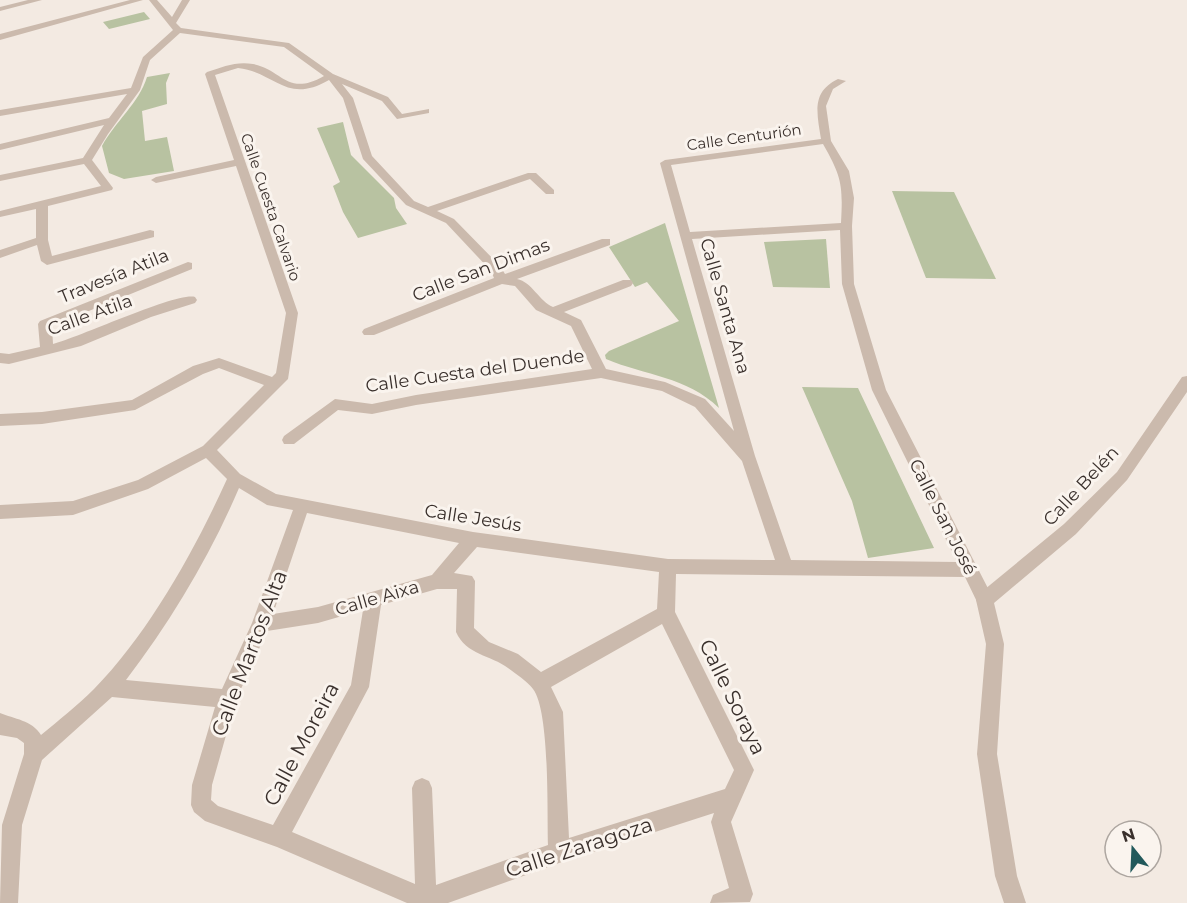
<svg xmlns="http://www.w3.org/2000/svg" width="1187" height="903" font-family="Montserrat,sans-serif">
  <rect width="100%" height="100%" fill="#f3eae2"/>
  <g fill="#b8c2a1">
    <path d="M144 12 150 19 109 29 103 22Z"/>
    <path d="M170 73 166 83 167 104 142 111 145 141 167 137 174 171 124 179 109 173 102 146C115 122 139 103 147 77Z"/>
    <path d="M343 122 351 155 394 198 396 208 407 224 358 238 343 212 333 186 340 182 317 128Z"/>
    <path d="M892 191 954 192 996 279 926 278Z"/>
    <path d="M665 223 719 408C686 376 646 376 606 359L605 355 609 351 679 321 647 282 635 287 609 247Z"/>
    <path d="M826 239 830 288 773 287 764 242Z"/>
    <path d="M802 387 858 388 934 548 868 558 852 501Z"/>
  </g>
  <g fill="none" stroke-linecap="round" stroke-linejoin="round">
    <g fill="#cbbaad" fill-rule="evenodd">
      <path d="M130 0H143L0 40V34Z"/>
      <path d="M149 0H157L172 17 182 0H190L176 23 181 28 289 43 333 74 388 97 402 114 429 109V113L397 119 382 101 342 84 353 98 372 156 414 201 428 207 528 173H536L554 190V194H546L530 179 437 211 454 219 500 266 505 274 602 239H610V245L517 279C532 282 539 301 553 307L623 280H631L633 283 631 286 564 312 581 320 606 369 665 382 705 399 734 431 660 163 665 160 821 139C817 113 811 92 838 79L846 81 833 89 826 106 831 141 849 171 854 198 852 226 854 284 886 390 994 600 991 606 985 608 979 606 965 577 676 574 675 612 754 770 731 822 753 894 750 902 710 903 713 895 729 888 711 822 714 813 559 863 448 903H407L277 847 205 821 194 812 191 805 192 785 215 707 112 697 42 760 22 825 18 903H0L2 825 24 754V743L17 738 0 735V713C14 719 32 720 41 735 59 720 77 706 94 689 148 634 195 550 227 479L206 458 148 489 73 515 0 519V505L73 501 138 480 203 446 264 385 219 368 203 374 135 410 42 424 0 426V414L42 412 132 400 193 366 219 358 272 377 276 373 286 313 236 166 156 183 151 180 156 177 234 160 205 74 207 72C223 67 236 61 253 64 283 70 287 97 324 76L284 47 180 33 150 60 140 90 108 134 92 160 113 188 112 190 48 206V240L52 256 150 230 154 231V237L47 265 41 261 37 245 0 258V250L36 238V209L0 217V211L101 186 84 164 0 181V175L83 158 104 125 0 150V144L109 118 127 94 0 116V110L131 88 143 57 173 30ZM238 68C275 72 286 105 329 80L343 98 363 159 406 205 446 223 491 271 494 278 364 329 362 332 364 335H374L502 284 515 286 536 310 571 326 592 369 416 395 372 404 335 399 284 436 282 440 284 444H294L338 410 372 414 416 405 601 378 662 391 695 407 742 461 775 560 668 559 473 532 276 494 240 474 217 450 288 379 298 313 215 75ZM823 144C842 177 843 186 841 223L690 232 671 165ZM840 230 842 284 872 390 957 562 791 560 755 456 692 239ZM239 488 267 505 293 510 252 623 222 689 126 680C171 621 210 556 239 488ZM307 513 459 543 432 575 318 607 273 614ZM477 547 659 572 657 609 541 672 518 654 489 642 474 628 475 581 472 576 454 573ZM437 589H457L456 632C466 655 491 655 508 668 516 674 527 681 533 689 550 711 547 813 548 845L436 885 432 788 429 781 422 778 415 781 412 788 415 884 292 832 369 687 381 605ZM363 610 351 685 273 825 218 806 211 800 212 785 236 700 267 631 318 623ZM662 624 734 770 725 789 569 838 563 712 551 687Z"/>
      <path d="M188 262 192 263V269L52 326 53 344C81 337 176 292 195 297L197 300 195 303 151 317 81 346 9 364 0 363V353L9 354 40 347 38 324 40 321Z"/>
    </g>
    <g fill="#cbbaad" fill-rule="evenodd">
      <path d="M28 0H42L0 11V7Z"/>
      <path d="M1187 376V392L1127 480 1076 534 994 603 1004 644 997 754 1017 876 1026 903H1004L995 876 977 754 986 644 976 600 979 594 1064 524 1117 472 1182 377Z"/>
    </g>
  </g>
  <g text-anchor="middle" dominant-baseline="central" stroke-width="6" stroke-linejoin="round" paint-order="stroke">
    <g font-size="15" fill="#3a302c" stroke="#faf4ee">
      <text transform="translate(744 137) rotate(-8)">Calle Centurión</text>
      <text transform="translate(271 207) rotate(71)">Calle Cuesta Calvario</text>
    </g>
    <g font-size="18" fill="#3a302c" stroke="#faf4ee">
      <text transform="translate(481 270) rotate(-21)">Calle San Dimas</text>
      <text transform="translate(114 276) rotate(-22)">Travesía Atila</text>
      <text transform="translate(725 306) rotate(74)">Calle Santa Ana</text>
      <text transform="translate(90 315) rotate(-20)">Calle Atila</text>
      <text transform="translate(475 371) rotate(-8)">Calle Cuesta del Duende</text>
      <text transform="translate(1081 486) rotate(-47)">Calle Belén</text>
      <text transform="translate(943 517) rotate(63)">Calle San José</text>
      <text transform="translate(473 518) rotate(9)">Calle Jesús</text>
      <text transform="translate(377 598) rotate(-16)">Calle Aixa</text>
    </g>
    <g font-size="21" fill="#3a302c" stroke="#faf4ee">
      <text transform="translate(249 653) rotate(-69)">Calle Martos Alta</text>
      <text transform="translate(733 697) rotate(64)">Calle Soraya</text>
      <text transform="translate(301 744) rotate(-62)">Calle Moreira</text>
      <text transform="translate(579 847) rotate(-18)">Calle Zaragoza</text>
    </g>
  </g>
  <g transform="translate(1133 849) rotate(342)"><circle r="28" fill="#faf4ee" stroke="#ada6a0" stroke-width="1.5"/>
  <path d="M0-4.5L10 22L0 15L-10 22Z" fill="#22595b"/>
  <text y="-9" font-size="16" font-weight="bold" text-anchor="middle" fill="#3a302c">N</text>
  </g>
</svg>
